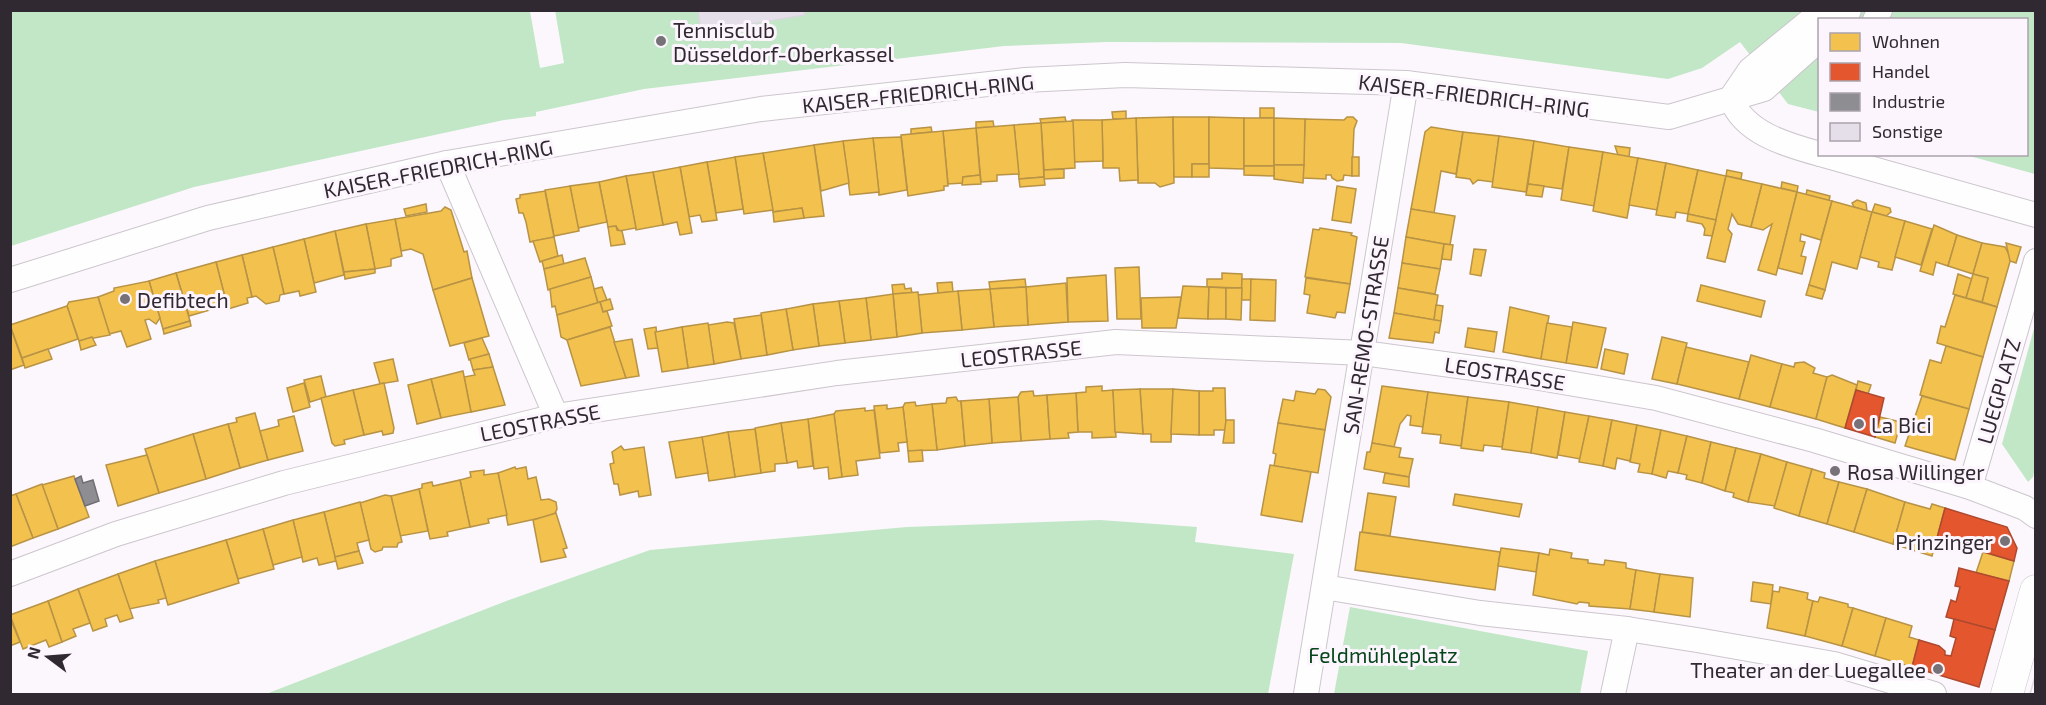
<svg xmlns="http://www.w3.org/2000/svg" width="2046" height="705" font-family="'Exo 2',sans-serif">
  <rect width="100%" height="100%" fill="#fcf7fc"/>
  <g fill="#c1e7c7">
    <path d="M555 10 2035 11V174L1966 155 2026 154V20H1820L1819 112 1788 104 1740 42 1702 68 1668 79 1401 43 1107 42 1004 46 644 89 536 112V116L504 120 194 187 11 246 10 11H530L540 68 564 63Z"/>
    <path d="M2035 325V468L2033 477 2028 482 2002 444Z"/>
    <path d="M1100 520 1197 527 1195 542 1294 554 1268 694H266L509 600 650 550 907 527Z"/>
    <path d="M1350 607 1588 651 1580 694H1334Z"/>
  </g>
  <g fill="#f2c14e" stroke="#b89345" stroke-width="1.5">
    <rect x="1260" y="108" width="14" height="10"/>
    <path d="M1126 111V119H1113L1112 112Z"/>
    <path d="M1065 117 1066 122 1041 123 1040 119Z"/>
    <path d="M1173 117 1174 183 1160 187 1155 183H1138L1136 118Z"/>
    <path d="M1173 117H1209V164H1192V177H1174Z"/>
    <path d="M1209 117 1244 118V169L1209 168Z"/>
    <path d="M1347 117H1353L1357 121 1354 129 1352 176 1344 175 1343 180 1337 181 1332 178 1331 175H1326V179L1303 178 1305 119 1344 120Z"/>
    <path d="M1136 118 1138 180 1120 181 1119 168H1103L1102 120Z"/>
    <rect x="1244" y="118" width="30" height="48"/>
    <path d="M1274 118 1305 119 1304 165H1274Z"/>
    <path d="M1072 120H1102L1103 161 1074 162Z"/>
    <path d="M993 121 994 127 976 128V122Z"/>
    <path d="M1073 121 1075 168 1044 170 1041 123Z"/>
    <path d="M1041 123 1044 177 1019 179 1014 125Z"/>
    <path d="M1014 125 1019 174 997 175V181L981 182 976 128Z"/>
    <path d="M931 127 932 132 911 134V129Z"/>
    <path d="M1431 127 1463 132 1456 174 1441 171 1434 213 1411 209 1425 132Z"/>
    <path d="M976 128 980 175 963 177V183L948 184 943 131Z"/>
    <path d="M943 131 948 186H944V190L908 196 901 135Z"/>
    <path d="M1463 132 1499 136 1493 182 1478 180 1473 184 1470 179 1456 177Z"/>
    <path d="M1499 136 1534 141 1526 192 1492 187Z"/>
    <path d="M901 137 907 190 879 195 873 138Z"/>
    <path d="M873 138 879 192 850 195 843 141Z"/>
    <path d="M843 141 849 183 821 191 814 145Z"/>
    <path d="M1534 141 1569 147 1562 189 1528 184Z"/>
    <path d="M814 145 824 216 804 218 802 208 773 212 763 153Z"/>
    <path d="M1615 146 1630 148 1629 157 1618 155Z"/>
    <path d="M1569 147 1603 152 1594 206 1561 200Z"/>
    <path d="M1603 152 1638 158 1627 218 1593 211Z"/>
    <path d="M763 153 773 210 744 214 735 157Z"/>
    <path d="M735 157 743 209 716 213 707 162Z"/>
    <rect x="1352" y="157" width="7" height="19"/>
    <path d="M1638 158 1666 163 1657 210 1629 205Z"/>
    <path d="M707 162 717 220 702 222 700 215 689 217 680 167Z"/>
    <path d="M1666 163 1698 170 1688 214 1676 212 1675 218 1656 215Z"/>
    <rect x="1192" y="164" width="17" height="13"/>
    <path d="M1274 165H1304L1303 183 1274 179Z"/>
    <path d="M1244 166H1274V176L1244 175Z"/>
    <path d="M680 167 692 233 680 235 677 222 663 225 653 172Z"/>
    <path d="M1064 169V178L1044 179V170Z"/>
    <path d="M1698 170 1726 176 1716 220 1688 214Z"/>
    <path d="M1727 170 1742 173 1741 179 1726 176Z"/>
    <path d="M653 172 663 225 636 230 626 176Z"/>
    <path d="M980 175 981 184 962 185 963 177Z"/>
    <path d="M626 176 636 228 619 231 616 226 608 227 599 182Z"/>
    <path d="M1726 176 1762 184 1751 227 1738 224 1732 214 1728 229 1732 234 1725 262 1707 258Z"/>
    <path d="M1044 177 1045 185 1020 187 1019 179Z"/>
    <path d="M599 182 607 222 578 228 570 186Z"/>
    <path d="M1782 182 1798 186 1797 192 1781 188Z"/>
    <path d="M1528 184 1544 186 1542 197 1526 195Z"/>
    <path d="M1762 184 1797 192 1776 275 1758 270 1772 224 1763 230 1751 227Z"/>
    <path d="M570 186 579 231 554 236 545 190Z"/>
    <path d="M1337 186 1356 189 1351 223 1332 220Z"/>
    <path d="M1807 190 1830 196 1829 201 1806 195Z"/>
    <path d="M545 191 554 237 530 242 526 222 523 213H519L516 199 520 198V195Z"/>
    <path d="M1797 192 1832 201 1821 240 1801 234 1800 241 1805 242 1801 256 1806 257 1802 274 1778 268Z"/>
    <path d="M1857 200 1866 203 1867 211 1854 207 1852 203Z"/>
    <path d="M1832 201 1872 212 1857 269 1832 262 1825 290 1809 285Z"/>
    <path d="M426 204 427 212 406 216 404 209Z"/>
    <path d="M1875 204 1890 208 1891 212 1886 216 1872 212Z"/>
    <path d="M445 207 451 210 464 252 467 251 472 278 433 290 423 254 411 249 401 251 395 219 441 211Z"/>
    <path d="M802 208 804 218 774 222 773 212Z"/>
    <path d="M1411 209 1455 216 1450 245 1406 237Z"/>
    <path d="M1872 212 1905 221 1892 270 1878 267 1879 262 1860 257Z"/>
    <path d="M1688 214 1716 220 1712 236 1704 235 1705 229 1702 224 1687 221Z"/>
    <path d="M395 219 402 256 391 259V266L375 269 366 224Z"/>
    <path d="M1905 221 1932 229 1921 265 1895 257Z"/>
    <path d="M366 224 375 269 344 272 335 231Z"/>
    <path d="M1934 225 1957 235 1948 266 1936 262 1933 275 1920 271Z"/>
    <path d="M616 226 617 230 622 231 625 244 611 246 608 227Z"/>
    <path d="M1320 228 1352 233 1351 235 1357 237 1350 284 1305 277 1313 229 1319 230Z"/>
    <path d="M335 231 344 275 314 283 304 239Z"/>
    <path d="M1957 235 1982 243 1973 274 1948 266Z"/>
    <path d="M554 237 558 256 540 262 533 241Z"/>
    <path d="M1406 237 1444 244 1440 269 1402 263Z"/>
    <path d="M304 239 316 292 300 296 299 291 284 294 273 247Z"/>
    <path d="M1982 243 2005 247 2011 258 1997 307 1982 302 1988 278 1973 274Z"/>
    <path d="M2006 243 2021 247 2016 263 2010 261Z"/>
    <path d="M1444 244 1453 245 1451 260 1442 259Z"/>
    <path d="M273 247 284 294 280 295 279 301 266 304 256 296 252 297 242 255Z"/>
    <path d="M1474 249 1486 250 1481 276 1470 274Z"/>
    <path d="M242 255 252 297 247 298 248 303 228 309 216 262Z"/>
    <path d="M562 255 564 264 544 269 542 261Z"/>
    <path d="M585 258 591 277 548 290 544 269Z"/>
    <path d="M216 262 227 305 189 316 176 273Z"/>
    <path d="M1402 263 1440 269 1435 294 1398 288Z"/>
    <path d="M1139 267 1141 319H1117L1115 268Z"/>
    <path d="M375 269V273L345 279 344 272Z"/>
    <path d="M176 273 190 321 163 329 149 281Z"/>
    <path d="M1222 273 1242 274V288L1207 287V279H1222Z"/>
    <path d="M1958 274 1972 279 1966 298 1953 294Z"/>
    <path d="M1973 274 1988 278 1982 302 1966 298Z"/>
    <path d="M1106 275 1108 321 1068 322 1067 278Z"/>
    <path d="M591 277 598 303 557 315 555 306 552 307 550 289Z"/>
    <path d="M472 278 489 336 450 346 433 290Z"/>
    <path d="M1306 278 1350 284 1345 313 1337 312 1335 318 1307 313 1310 295 1304 294Z"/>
    <path d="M1025 279 1026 287 990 289 989 282Z"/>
    <path d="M1242 279H1251V300H1241Z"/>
    <path d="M1251 279 1276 280 1275 321 1250 320Z"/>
    <path d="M149 281 160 318 156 324 149 319 145 320 151 339 127 347 121 331 109 334 98 297 114 291V288Z"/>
    <path d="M952 282 953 292 938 293 937 283Z"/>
    <path d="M1066 283 1068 322 1028 325 1026 287Z"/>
    <path d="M904 284 905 289 911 288 912 293 893 294 892 285Z"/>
    <path d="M1701 285 1765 301 1761 317 1697 301Z"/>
    <path d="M1809 285 1825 290 1822 299 1806 295Z"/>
    <path d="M1183 286 1209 287 1208 319 1178 318Z"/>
    <path d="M602 287 607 300 598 303 594 289Z"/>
    <path d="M1026 287 1028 325 994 327 990 289Z"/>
    <path d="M1209 287 1226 288V319H1208Z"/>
    <path d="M1226 288H1242L1241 320 1226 319Z"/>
    <path d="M1398 288 1438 295 1434 320 1394 313Z"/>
    <path d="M990 289 994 327 962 330 958 291Z"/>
    <path d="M958 291 962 330 922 333 918 295Z"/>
    <path d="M918 292 922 333 897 337 893 294Z"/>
    <path d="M893 294 897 337 871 340 866 298Z"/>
    <path d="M1955 295 1997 307 1983 357 1937 343 1941 326 1945 327Z"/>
    <path d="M98 297 110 335 79 341 67 306 69 302Z"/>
    <path d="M1181 297 1176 328H1142L1141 298Z"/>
    <path d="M866 298 871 340 845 343 839 301Z"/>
    <path d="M610 299 613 309 603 312 600 302Z"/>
    <path d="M839 301 845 343 819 346 813 304Z"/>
    <path d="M600 302 603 312 607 311 612 326 567 340 561 337 557 315Z"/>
    <path d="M813 304 819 346 793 350 786 309Z"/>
    <path d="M1436 305 1443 306 1441 321 1434 320Z"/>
    <path d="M67 306 78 339 22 358 10 325Z"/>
    <path d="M1510 307 1549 316 1541 359 1503 352Z"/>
    <path d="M786 309 793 350 767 355 761 313Z"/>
    <path d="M1394 313 1441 321 1439 333 1435 332 1433 343 1389 338Z"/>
    <path d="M761 315 767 355 741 359 734 319Z"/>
    <path d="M190 321 191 326 164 334 163 329Z"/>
    <path d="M727 322 734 323 741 359 714 364 708 325Z"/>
    <path d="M1573 322 1606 328 1597 368 1566 363Z"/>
    <path d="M708 323 714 364 688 368 682 327Z"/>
    <path d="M1547 323 1572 327 1566 363 1541 359Z"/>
    <path d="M10 326 24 365 10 370Z"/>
    <path d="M610 327 626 378 581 386 567 340Z"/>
    <path d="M656 327 658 348 648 349 644 329Z"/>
    <path d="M682 327 688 368 662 372 655 332Z"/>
    <path d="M1468 328 1497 332 1494 352 1465 347Z"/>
    <path d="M92 337 96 345 81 350 79 341Z"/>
    <path d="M1662 337 1687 343 1677 384 1652 379Z"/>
    <path d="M482 338 489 354 469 360 464 343Z"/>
    <path d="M632 339 639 376 626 378 614 342Z"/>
    <path d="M1946 346 1983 357 1969 409 1920 395 1930 360 1941 363Z"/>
    <path d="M1686 347 1749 362 1739 399 1677 384Z"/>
    <path d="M48 349 52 359 25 368 22 358Z"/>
    <path d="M1605 349 1628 354 1624 374 1601 369Z"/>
    <path d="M489 354 493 367 473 370 470 359Z"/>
    <path d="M1751 355 1782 364 1770 407 1739 399Z"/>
    <path d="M393 359 398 381 380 384 374 363Z"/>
    <path d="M1804 362 1815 368 1813 373 1827 377 1816 419 1770 407 1782 364 1794 367 1795 363Z"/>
    <path d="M493 367 505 405 471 412 464 377 475 375 473 370Z"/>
    <path d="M463 371 471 412 441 418 431 379Z"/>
    <path d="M1832 375 1857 385 1845 428 1816 419 1827 377Z"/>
    <path d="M321 376 326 397 310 402 304 380Z"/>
    <path d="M431 379 441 418 417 424 408 385Z"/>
    <path d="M1858 381 1871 385 1868 394 1856 390Z"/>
    <path d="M304 383 310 407 293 412 287 388Z"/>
    <path d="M384 383 394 428 393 433 383 435 382 431 364 435 353 390Z"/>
    <path d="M1102 386V391L1113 390 1116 437 1092 438V432H1078L1076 393 1086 392V387Z"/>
    <path d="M1382 386 1428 392 1423 427 1410 425 1411 416 1407 415 1400 424 1394 447 1372 443Z"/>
    <path d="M1213 388H1225L1226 430H1214V435H1199V391H1213Z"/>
    <path d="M1140 389H1173L1171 442H1151V434H1143Z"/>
    <path d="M1140 389 1143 434 1115 432 1113 390Z"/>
    <path d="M1173 389 1199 391V435L1171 434Z"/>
    <path d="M1318 389 1325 390 1331 397 1325 430 1278 423 1283 399 1294 401 1296 391 1315 394Z"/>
    <path d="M353 390 364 435 344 440 345 444 335 446 332 443 321 398Z"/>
    <path d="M1033 391 1034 396 1047 395 1050 439 1021 441 1018 397 1021 392Z"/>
    <path d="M1428 392 1468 397 1461 446 1440 443 1441 435 1422 433Z"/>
    <path d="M1076 393 1078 432 1068 433 1069 438 1050 439 1047 395Z"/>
    <path d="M1922 396 1969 409 1955 460 1905 446Z"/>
    <path d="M956 397 958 401H961L965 446 937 450 932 404 946 403 947 398Z"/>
    <path d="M1018 397 1021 441 992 443 989 399Z"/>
    <path d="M1468 397 1509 402 1502 447 1484 445 1483 451 1461 448Z"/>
    <path d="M989 399 992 443 965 446 961 401Z"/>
    <path d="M915 402 916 406 932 404 937 450 908 451 903 407 905 403Z"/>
    <path d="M1509 402 1538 407 1531 453 1502 449Z"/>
    <path d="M887 405V409L903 407 907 442 898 443 899 451 880 453 874 406Z"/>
    <path d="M1538 407 1565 412 1557 458 1531 453Z"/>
    <path d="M865 408V411L874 410 880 458 856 461 858 475 842 477 834 414 836 411Z"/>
    <path d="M1565 412 1589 416 1580 459 1558 455Z"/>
    <path d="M255 413 268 460 240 468 228 424 237 422 236 418Z"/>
    <path d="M834 414 842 477 829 479 828 467 814 469 808 419Z"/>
    <path d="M294 416 303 451 268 460 260 431 279 426 278 420Z"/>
    <path d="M1589 416 1612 420 1603 466 1579 462Z"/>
    <path d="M1880 417 1901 422 1895 443 1875 437Z"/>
    <path d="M808 419 813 466 798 468 797 461 787 463 781 423Z"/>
    <path d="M1226 420H1234V443H1223Z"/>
    <path d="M1612 420 1637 425 1630 461 1617 458 1615 469 1603 466Z"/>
    <path d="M781 423 787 463 775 464V471L761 473 755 428Z"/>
    <path d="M1278 423 1325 430 1318 473 1274 466 1276 454 1273 453Z"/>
    <path d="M228 424 240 468 206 479 193 434Z"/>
    <path d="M1637 425 1661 430 1652 474 1638 472 1640 464 1630 462Z"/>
    <path d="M755 429 761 473 735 477 728 432Z"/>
    <path d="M1661 430 1687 436 1678 473 1668 471 1666 478 1652 474Z"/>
    <path d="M728 432 735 477 709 481 702 437Z"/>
    <path d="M193 434 206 479 159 493 145 449Z"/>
    <path d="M1687 436 1711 442 1702 483 1686 479 1687 475 1678 473Z"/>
    <path d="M702 437 708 473 676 478 669 442Z"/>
    <path d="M1711 442 1736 448 1725 491 1702 483Z"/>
    <path d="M1372 443 1401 448 1399 457 1413 459 1409 477 1364 469 1367 452H1370Z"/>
    <path d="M621 446 624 450 644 447 651 495 639 497 638 491 620 495 618 484H614L610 464 614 463 612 452Z"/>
    <path d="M1736 448 1761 454 1748 502 1733 497 1734 493 1725 491Z"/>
    <path d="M922 450 923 461 909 462 908 451Z"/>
    <path d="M1761 454 1787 462 1775 506 1748 502Z"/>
    <path d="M147 455 159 493 118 506 106 465Z"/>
    <path d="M1787 462 1812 469 1799 516 1774 508Z"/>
    <path d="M1270 465 1311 472 1302 522 1261 515Z"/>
    <path d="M515 467 516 469 526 467 528 479 536 477 541 500 549 499 556 502 557 509 554 515 508 525 498 473Z"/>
    <path d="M1812 469 1825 473 1824 478 1839 482 1827 524 1799 516Z"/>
    <path d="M484 470V475L498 473 507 515 488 519 489 523 470 527 460 480 471 477 470 472Z"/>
    <path d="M1385 473 1409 477V487L1383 483Z"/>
    <path d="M74 476 89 517 58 529 42 485Z"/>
    <path d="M460 480 470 527 447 532 448 536 430 539 419 489 422 488V484L432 482 433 486Z"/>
    <path d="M1839 482 1867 489 1854 532 1827 524Z"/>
    <path d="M42 484 58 529 33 538 16 494Z"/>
    <path d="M419 489 428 531 400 536 391 496Z"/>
    <path d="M1867 489 1905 502 1893 544 1854 532Z"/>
    <path d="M1368 493 1396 497 1390 536 1362 532Z"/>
    <path d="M16 494 33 538 10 547V496Z"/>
    <path d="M1455 494 1522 504 1519 517 1453 505Z"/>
    <path d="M385 495 391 496 402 542 398 543 397 547H383L382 550 375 552 371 549 360 503Z"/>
    <path d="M360 502 369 540 357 543 359 551 335 557 324 512Z"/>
    <path d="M1905 502 1930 509 1932 504 1945 508 1932 556 1893 544Z"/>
    <path d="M324 512 336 561 319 565 317 558 303 562 293 520Z"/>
    <path d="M556 513 567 548 563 549 566 557 541 562 533 520Z"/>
    <path d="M293 520 302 557 273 565 263 529Z"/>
    <path d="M263 529 274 569 238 579 226 540Z"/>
    <path d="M1360 532 1500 552 1495 590 1355 570Z"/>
    <path d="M226 540 239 583 168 605 155 561Z"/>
    <path d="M1501 548 1539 553 1536 572 1498 566Z"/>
    <path d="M1550 549 1572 553 1571 558 1588 560V563L1604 565 1605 560 1626 563V568L1636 570 1630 609 1589 606V603L1579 602 1577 604 1533 595 1539 553 1549 555Z"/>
    <path d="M359 551 363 563 338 569 335 557Z"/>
    <path d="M1983 552 2014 561 2009 581 1976 573Z"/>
    <path d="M155 561 166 598 158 600 159 603 129 609 118 574Z"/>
    <path d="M1636 570 1660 574 1654 612 1630 609Z"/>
    <path d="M118 574 133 618 120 622 117 615 105 619 107 626 93 631 78 589Z"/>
    <path d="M1660 574 1693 578 1690 617 1654 612Z"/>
    <path d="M1753 582 1773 585 1771 604 1751 601Z"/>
    <path d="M1780 587 1808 593 1807 599 1813 601 1805 636 1767 628 1773 591 1779 592Z"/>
    <path d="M78 589 90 623 73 629 76 636 62 642 48 601Z"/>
    <path d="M1820 597 1848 604V607L1853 608 1842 646 1805 636 1813 601 1818 602Z"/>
    <path d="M48 601 62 642 49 647 46 640 23 649 10 615Z"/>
    <path d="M1853 608 1886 618 1875 656 1842 646Z"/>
    <path d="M10 618 20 642 10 646Z"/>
    <path d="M1886 618 1912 626 1909 637 1919 640 1912 667 1875 656Z"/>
  </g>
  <g fill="#e4572e" stroke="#ae492f" stroke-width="1.5">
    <path d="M1856 390 1884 398 1875 437 1845 428Z"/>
    <path d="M1945 508 2007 527 2017 548 2014 561 1937 538Z"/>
    <path d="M1959 568 2009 581 1995 630 1946 617 1951 600 1956 602 1960 587 1955 586Z"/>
    <path d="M1954 619 1995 630 1979 687 1912 667 1919 640 1939 646 1945 651V655L1951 656 1956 638 1950 636Z"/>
  </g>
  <path fill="#8d8d92" stroke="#716f75" stroke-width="1.5" d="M81 476 83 483 93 480 99 501 85 506 75 479Z"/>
  <path fill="#e5dfe9" stroke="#dcd7de" stroke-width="1.5" d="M698 10H804L805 15 701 32Z"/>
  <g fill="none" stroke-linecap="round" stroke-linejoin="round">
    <defs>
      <g id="minor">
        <path d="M1843 20 1849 10"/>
        <path d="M1875 20 1880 10"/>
        <path d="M1731 98 1750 70 1823 10"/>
        <path d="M1731 98C1743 133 1787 145 1820 154"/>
        <path d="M1820 154 2036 215"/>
        <path d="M447 163 556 416"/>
        <path d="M10 280 208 218 447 163 761 109 1025 80 1125 75 1406 83 1669 117 1764 89 1820 39"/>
        <path d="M1970 487 2036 261"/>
        <path d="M10 574 116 534 284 483 556 416 837 373 1116 342 1363 353 1510 373 1656 398 1814 440 1970 487 2025 508 2036 516"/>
        <path d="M1324 587 1480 613 1627 629 1697 640 1834 664 1934 694"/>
        <path d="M1306 694 1406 83"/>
        <path d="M1613 694 1627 629"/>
      </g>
      <path id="major" d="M2007 694 2036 591"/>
    </defs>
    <use href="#minor" stroke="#ccc6cd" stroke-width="26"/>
    <use href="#major" stroke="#ccc6cd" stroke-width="33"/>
    <use href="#minor" stroke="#fffeff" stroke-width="24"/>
    <use href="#major" stroke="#fffeff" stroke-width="32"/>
    <path stroke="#dddbdd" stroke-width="1.5" d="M2030 694 2036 673"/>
  </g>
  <g fill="#777178" stroke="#fdf5fe" stroke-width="2">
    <circle cx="661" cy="41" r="6"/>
    <circle cx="125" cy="299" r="6"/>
    <circle cx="1859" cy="424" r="6"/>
    <circle cx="1835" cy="471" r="6"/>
    <circle cx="2005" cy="541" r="6"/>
    <circle cx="1938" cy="669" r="6"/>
  </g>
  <g text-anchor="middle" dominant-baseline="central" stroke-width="6" stroke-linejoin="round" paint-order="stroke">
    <g font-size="21" fill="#302931" stroke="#fdf5fe" text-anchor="start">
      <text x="673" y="29">Tennisclub<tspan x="673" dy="24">Düsseldorf-Oberkassel</tspan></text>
      <text x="137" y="299">Defibtech</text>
      <text x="1871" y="424">La Bici</text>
      <text x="1847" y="471">Rosa Willinger</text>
      <text x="1993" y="541" text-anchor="end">Prinzinger</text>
      <text x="1926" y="669" text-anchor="end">Theater an der Luegallee</text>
    </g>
    <g font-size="21" fill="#302931" stroke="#fdf5fe">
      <text transform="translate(918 93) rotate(-6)">KAISER-FRIEDRICH-RING</text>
      <text transform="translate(1474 95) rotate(7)">KAISER-FRIEDRICH-RING</text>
      <text transform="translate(438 168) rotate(-11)">KAISER-FRIEDRICH-RING</text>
      <text transform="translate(1365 335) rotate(-81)">SAN-REMO-STRASSE</text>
      <text transform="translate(1021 353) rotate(-6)">LEOSTRASSE</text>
      <text transform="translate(1505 373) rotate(9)">LEOSTRASSE</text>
      <text transform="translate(1998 391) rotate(-74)">LUEGPLATZ</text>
      <text transform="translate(540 422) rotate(-11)">LEOSTRASSE</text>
    </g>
    <g font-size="21" fill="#05451a" stroke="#fdf5fe">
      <text x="1383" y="654">Feldmühleplatz</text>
    </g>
  </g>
  <rect width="2046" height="705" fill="none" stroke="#302931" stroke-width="24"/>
  <rect x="1818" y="18" width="210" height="138" fill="#fdf5fe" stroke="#aba3ac" stroke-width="1.5"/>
  <rect x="1830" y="33" width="30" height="18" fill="#f2c14e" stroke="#aba3ac" stroke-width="1.5"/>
  <text x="1872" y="48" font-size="18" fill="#302931">Wohnen</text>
  <rect x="1830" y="63" width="30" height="18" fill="#e4572e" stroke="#aba3ac" stroke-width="1.5"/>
  <text x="1872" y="78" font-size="18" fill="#302931">Handel</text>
  <rect x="1830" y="93" width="30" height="18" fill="#8d8d92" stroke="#aba3ac" stroke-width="1.5"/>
  <text x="1872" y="108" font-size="18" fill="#302931">Industrie</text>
  <rect x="1830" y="123" width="30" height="18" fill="#e5dfe9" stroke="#aba3ac" stroke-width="1.5"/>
  <text x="1872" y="138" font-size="18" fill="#302931">Sonstige</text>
  <g transform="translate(48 657) rotate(286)" stroke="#fdf5fe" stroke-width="4.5" paint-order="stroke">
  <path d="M0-4.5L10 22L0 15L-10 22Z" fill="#302931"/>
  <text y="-9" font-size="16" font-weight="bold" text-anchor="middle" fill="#302931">N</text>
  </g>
</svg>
